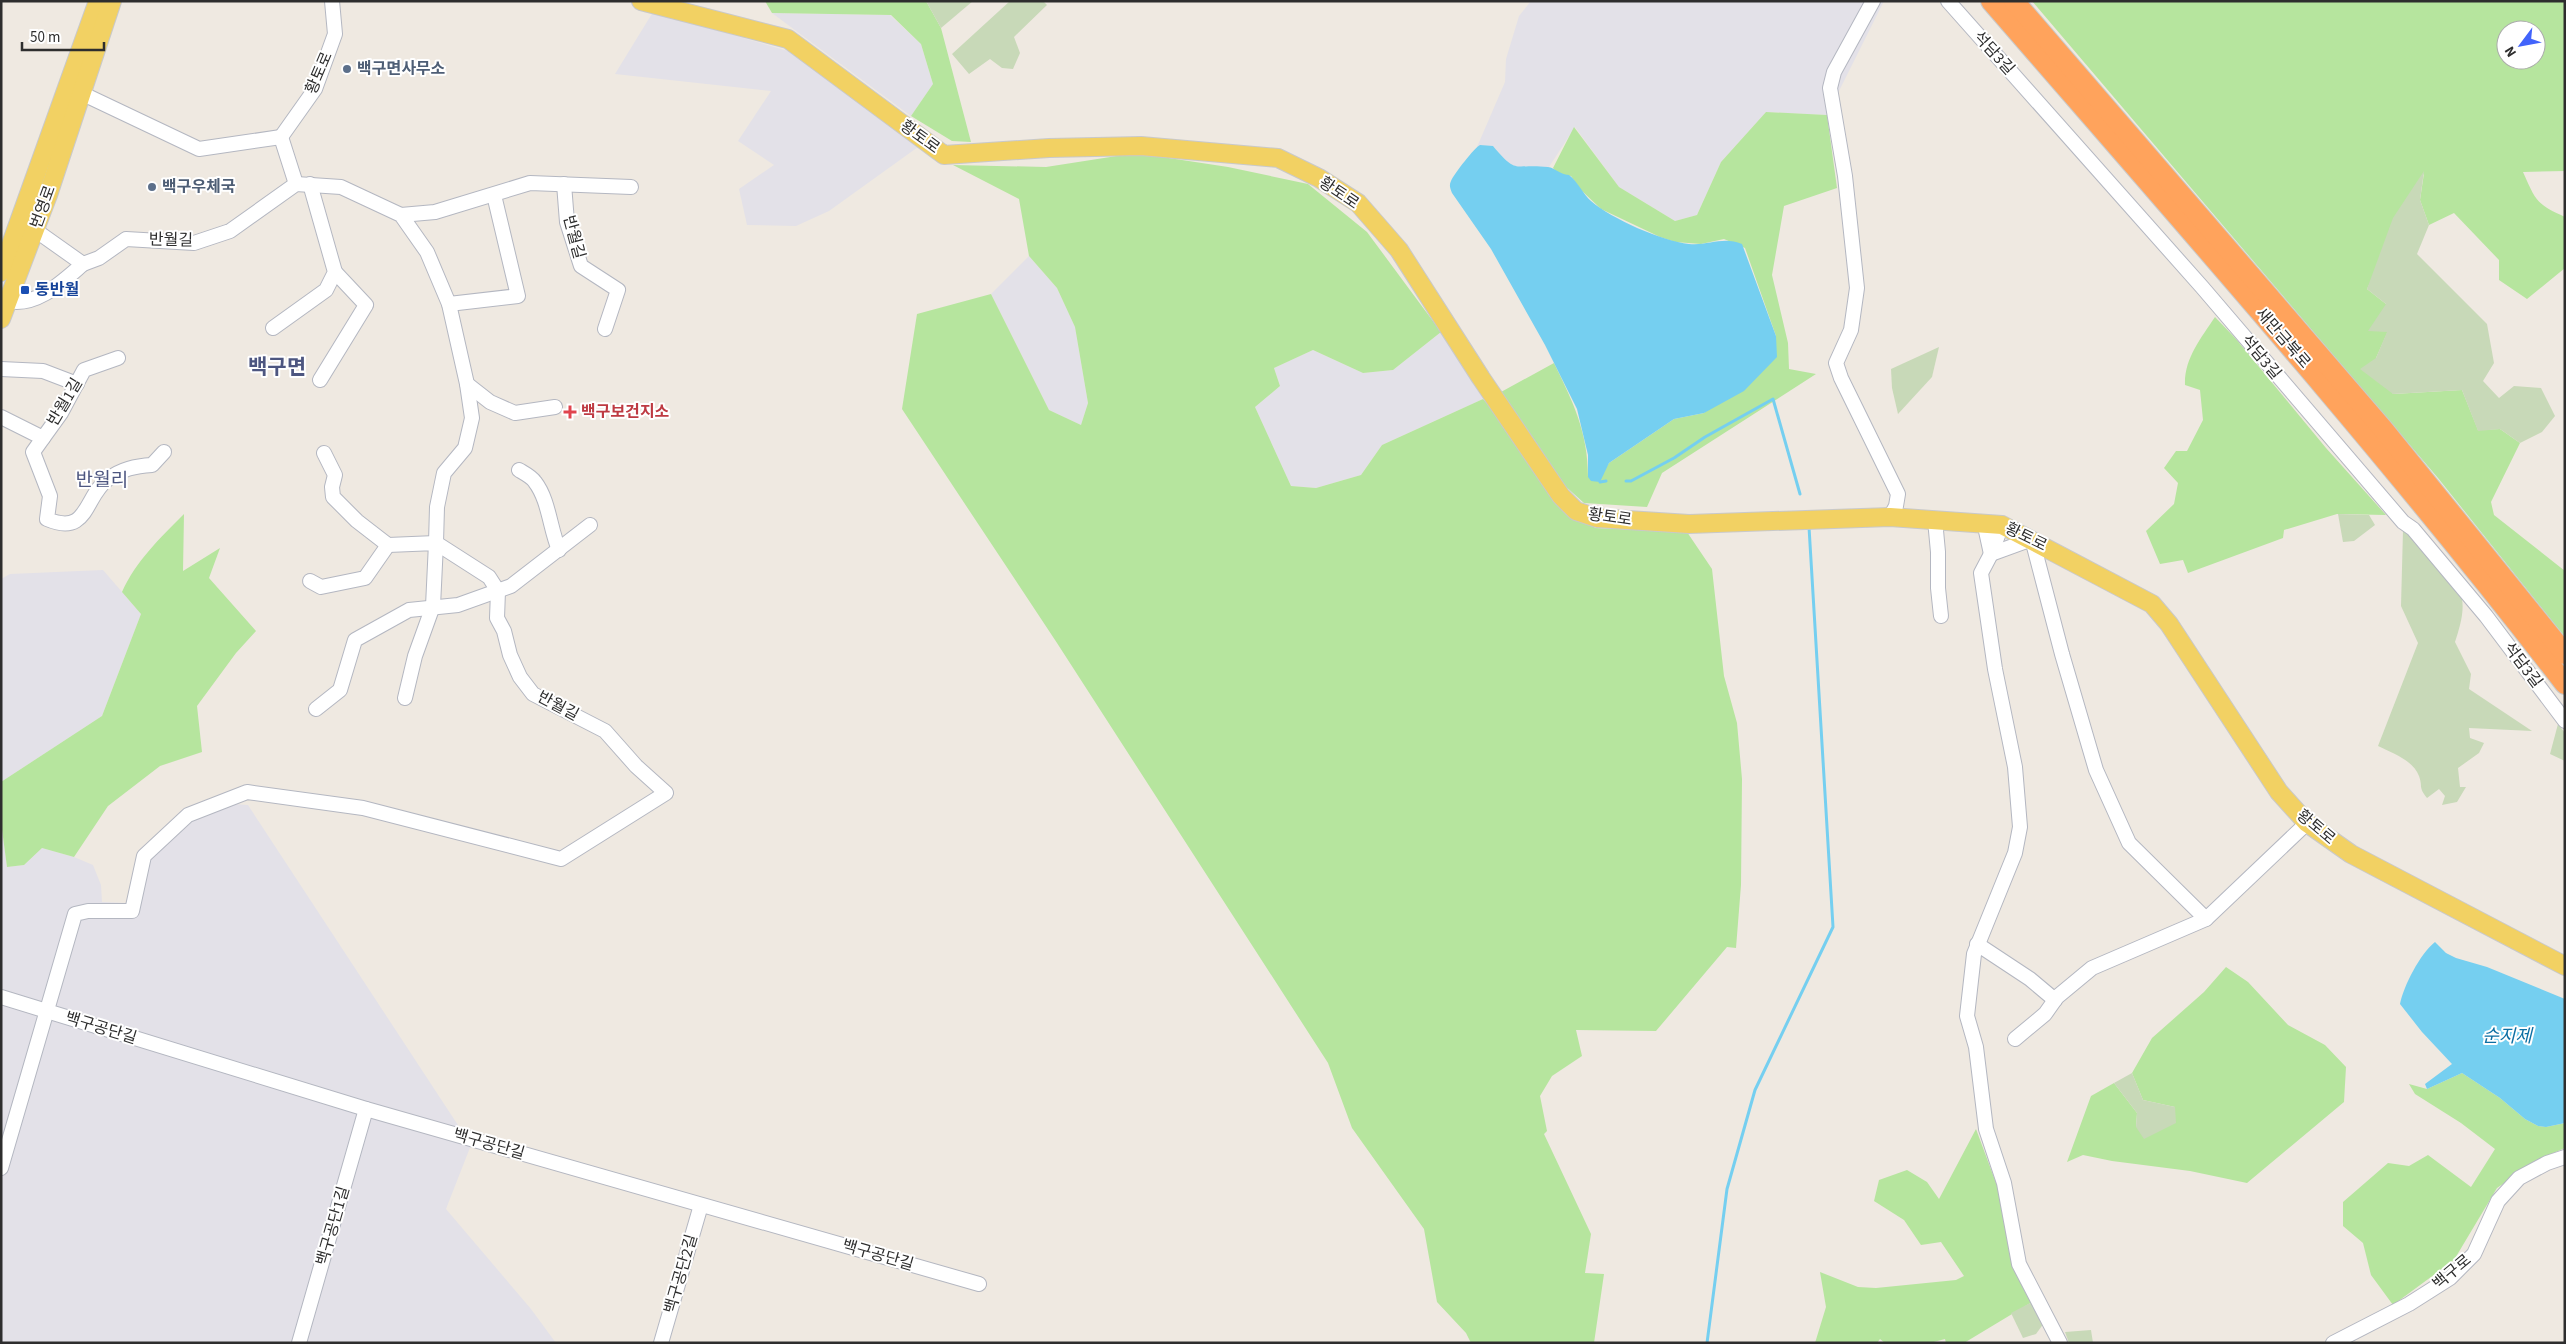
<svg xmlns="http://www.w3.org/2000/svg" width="2566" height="1344" font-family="'Source Sans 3','Noto Sans KR',sans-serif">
  <rect width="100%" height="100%" fill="#efe9e1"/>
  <g fill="#e3e1e8">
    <path d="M1531 1H1884L1827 115 1766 112 1721 162 1697 215 1675 221 1619 187 1575 127 1549 167 1515 168 1507 162 1493 146 1477 147 1505 82 1506 59 1519 16Z"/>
    <path d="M653 12 795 53 918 147 829 211 796 226 747 225 739 189 774 165 738 141 771 91 615 74Z"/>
    <path d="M772 13 890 15 921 44 933 84 911 116Z"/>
    <path d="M1029 256 1057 288 1075 327 1088 403 1081 425 1049 410 991 294Z"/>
    <path d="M1441 332 1483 399 1382 445 1361 475 1316 488 1291 486 1255 407 1280 386 1274 368 1313 350 1363 373 1393 370Z"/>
    <path d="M103 570 141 614 102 716 1 782V579L10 574Z"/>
    <path d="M200 802 248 805 471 1145 446 1209 531 1309 556 1343H1V822L7 867 24 865 42 848 74 857 93 865 101 885 102 902 126 903 140 849 179 815Z"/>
  </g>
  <g fill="#b6e59e" fill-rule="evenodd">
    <path d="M765 1H926L941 28 971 142 952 141 911 116 933 84 921 44 891 15 772 13Z"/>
    <path d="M2032 1H2565V171L2523 172C2536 201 2536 204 2565 217V268L2527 299 2499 280V260L2454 213 2429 225 2420 200 2424 173 2367 289 2386 304 2388 331 2376 358 2393 394 2462 390 2478 430 2500 429 2520 443 2491 502 2494 515 2565 571V637L2438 478ZM2506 30H2536V60H2506Z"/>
    <path d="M1766 112 1827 115 1837 188 1784 206 1772 275 1788 343 1789 369 1816 374 1662 473 1647 507 1584 503 1564 485 1501 392 1554 363C1573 402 1588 432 1588 477L1605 469 1609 463 1674 419 1704 413 1776 336 1745 248 1724 239 1701 244 1675 242 1660 237 1601 209 1581 190 1571 176 1558 174 1553 168 1574 127 1619 187 1675 221 1697 215 1721 162Z"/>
    <path d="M1136 153 1228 167 1308 184 1367 232 1441 332 1393 370 1363 373 1313 350 1274 368 1280 386 1255 407 1291 486 1316 488 1361 475 1382 445 1483 399 1595 528 1687 532 1712 569 1724 676 1737 723 1742 779 1741 885 1736 948 1727 947 1656 1031 1576 1030 1582 1056 1552 1076 1540 1096 1547 1131 1544 1134 1591 1234 1585 1273 1604 1274 1594 1343H1471L1466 1333 1437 1302 1424 1229 1352 1128 1328 1063 1057 643 902 409 917 314 991 294 1049 410 1081 425 1088 403 1075 327 1057 288 1029 256 1019 199 953 165 1046 167Z"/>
    <path d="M2215 317 2236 339 2326 448 2386 515 2337 514 2284 530 2283 538 2188 573 2183 560 2160 564 2146 531 2174 504 2178 483 2164 468 2176 451H2187L2203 420 2200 390 2185 385C2184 359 2201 338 2215 317Z"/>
    <path d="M184 514 183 571 220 548 209 578 256 631 236 653 197 706 202 752 160 766 108 806 74 857 42 848 24 865 7 867 1 822V782L102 716 141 614 122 592C136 561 160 538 184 514Z"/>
    <path d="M2226 967 2248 982 2288 1025 2325 1045 2346 1067 2344 1102 2247 1183 2190 1171 2112 1161 2083 1155 2067 1162 2091 1096 2114 1083 2137 1113 2136 1127 2175 1107 2143 1100 2132 1073 2152 1038 2204 992Z"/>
    <path d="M2462 1073 2500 1098 2525 1119 2538 1126 2546 1127 2565 1123V1148L2537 1160 2497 1188 2454 1260 2393 1305 2371 1275 2363 1243 2343 1226V1202L2388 1163 2409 1166 2428 1155 2471 1187 2495 1149 2461 1123 2415 1094 2409 1084 2427 1089Z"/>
    <path d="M1976 1129 1999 1191 2032 1302 1964 1343H1946L1945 1339 1930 1343H1885L1880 1339 1877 1343H1815L1826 1307 1820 1272 1858 1287 1876 1288 1956 1280 1964 1276 1941 1242 1921 1245 1904 1220 1874 1201 1879 1180 1907 1170 1927 1182 1939 1199Z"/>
  </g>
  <g fill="#c8d9b8">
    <path d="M926 1H973L941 28Z"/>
    <path d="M1010 1H1043L1047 5 1014 37 1020 53 1013 69 1002 68 990 59 969 74 952 54Z"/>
    <path d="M2424 171 2420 200 2429 225 2417 254 2487 324 2494 363 2483 381 2499 398 2514 386 2541 388 2555 416 2542 432 2520 443 2500 429 2478 431 2462 390 2393 394 2360 369 2376 358 2387 332 2368 331 2386 304 2367 289 2393 218Z"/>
    <path d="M1939 347 1932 377 1898 414 1892 388 1891 369Z"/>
    <path d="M2338 514 2369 515 2375 525 2354 541 2343 542Z"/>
    <path d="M2403 530C2415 537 2453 577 2459 589 2467 606 2460 626 2455 642L2471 674 2469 689 2532 731 2469 728 2470 738 2484 743 2479 753 2458 768 2460 787H2466L2457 802 2442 805 2445 796 2439 789 2427 798C2418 787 2423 787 2419 776 2413 760 2392 753 2378 746L2418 643 2401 606Z"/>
    <path d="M2558 724 2565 733V761L2550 754Z"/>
    <path d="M2132 1073 2143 1100 2175 1107 2176 1123 2144 1139 2136 1127 2137 1113 2114 1083Z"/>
    <path d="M2032 1302 2044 1323 2036 1334 2023 1338 2011 1313Z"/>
    <path d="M2091 1330 2093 1343H2069L2065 1332Z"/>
  </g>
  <g fill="#75cff0">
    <path d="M1480 145 1493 146C1518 176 1514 163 1548 167 1555 168 1559 174 1569 175 1578 182 1583 194 1591 201 1612 219 1662 241 1689 244 1708 246 1723 236 1742 244L1776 336 1777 357 1744 391 1704 413 1674 419 1609 463 1600 482 1591 481 1588 477V455L1577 409 1545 345 1491 249 1452 193C1450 188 1449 185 1451 181 1454 174 1475 147 1480 145Z"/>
    <path d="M2435 942 2446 953 2456 958 2487 967 2565 999V1123L2546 1127 2538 1126 2525 1119 2500 1098 2462 1073 2427 1089 2425 1084 2452 1064 2422 1032 2400 1004C2404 985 2420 954 2435 942Z"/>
  </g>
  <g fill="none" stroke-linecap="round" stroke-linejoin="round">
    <g stroke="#75cff0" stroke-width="3">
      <path d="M1626 481H1631L1674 458 1705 437 1773 399 1800 494"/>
      <path d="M1600 482 1606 481"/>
      <path d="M1707 1343 1727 1189 1755 1090 1833 927 1809 527"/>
    </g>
    <defs>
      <g id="minor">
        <path d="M1873 1 1834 72 1830 88 1845 176 1857 288 1851 330 1836 363 1841 378 1898 494 1896 506 1890 517"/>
        <path d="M1948 1 2202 287 2403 522 2413 529 2486 616 2565 721"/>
        <path d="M73 94 81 93 199 149 281 137"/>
        <path d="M281 137 315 89 335 34 332 1"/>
        <path d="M281 137 296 184"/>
        <path d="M564 184 567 222 581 266 618 290 605 329"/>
        <path d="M401 215 435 212 530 183 631 187"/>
        <path d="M8 301C37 307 62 282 83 264"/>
        <path d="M449 304 518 296 494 195"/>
        <path d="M273 328 326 290 335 272 310 184"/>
        <path d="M1 369 43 371 77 384"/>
        <path d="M320 380 366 305 335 272"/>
        <path d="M467 384 490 402 515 413 555 407"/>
        <path d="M1 417 43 438 61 413 84 370 118 358"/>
        <path d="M43 438 33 452 50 496 47 519C89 537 84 496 108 479 122 469 135 466 152 465L164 452"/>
        <path d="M324 453 335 475 332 487 333 497 357 521 388 545 436 543 433 606 415 656 405 698"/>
        <path d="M519 470C524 473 532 477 535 482 549 500 550 529 559 550"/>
        <path d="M1935 520 1938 552V588L1941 616"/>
        <path d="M1984 522 1991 554 2032 539 2062 654 2096 770 2129 843 2206 919"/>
        <path d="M2002 525 1991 554 1981 573 1995 669 2015 767 2020 827 2015 853 1974 954 1967 1016 1976 1047 1986 1129 2004 1183 2019 1264 2060 1343"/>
        <path d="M310 581 321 587 365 578 388 545"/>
        <path d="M316 709 340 690 355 640 409 610 458 605 511 586 590 525"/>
        <path d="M1977 944 2030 979 2055 1000"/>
        <path d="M1 997 366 1109 979 1284"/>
        <path d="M2015 1039 2045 1014 2057 997 2092 968 2206 919 2307 823"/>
        <path d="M1 1168 75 914 88 911H132L144 856 188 815 247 792 363 808 561 859 666 793 636 766 605 731 533 694 520 677 510 655 504 631 497 618 498 591 489 577 436 543 437 507 444 473 465 448 472 418 467 384 449 304 427 252 401 215 341 187 296 184 230 231 194 243 126 239 99 258 83 264 35 230"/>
        <path d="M299 1343 366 1109"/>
        <path d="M661 1343 701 1205"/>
        <path d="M2333 1343 2409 1304 2450 1278 2474 1254 2498 1201 2519 1178 2547 1163 2565 1157"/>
      </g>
      <g id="major">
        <path d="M641 1 788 39 944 155 1049 148 1141 146 1278 158 1319 178 1358 203 1399 250 1481 378 1561 496 1576 511 1597 518 1689 524 1890 517 2002 525 2152 604 2169 624 2279 792 2307 823 2351 854 2565 966"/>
        <path d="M1 272 98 1"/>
        <path d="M1 319 48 195 112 1"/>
      </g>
      <g id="highway">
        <path d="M1991 1C2186 226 2383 448 2565 684"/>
        <path d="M2014 1 2383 429 2565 654"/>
      </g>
    </defs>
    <use href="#minor" stroke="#b4b7c1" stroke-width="16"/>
    <use href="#major" stroke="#c9c9c9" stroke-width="20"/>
    <use href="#highway" stroke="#c9c9c9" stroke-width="22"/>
    <use href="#minor" stroke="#fff" stroke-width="14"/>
    <use href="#major" stroke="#f2d163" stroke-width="18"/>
    <use href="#highway" stroke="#ffa35c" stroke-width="20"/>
  </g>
  <g fill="#5c6f8a" stroke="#fff" stroke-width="2">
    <circle cx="347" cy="69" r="5"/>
    <circle cx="152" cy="187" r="5"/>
  </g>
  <rect fill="#1a4fb4" stroke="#fff" stroke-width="2" x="20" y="285" width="10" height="10" rx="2.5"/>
  <path fill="#e0444e" stroke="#fff" stroke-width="2" d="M567.5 404.5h5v5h5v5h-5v5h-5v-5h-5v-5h5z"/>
  <g text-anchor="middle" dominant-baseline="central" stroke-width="4" stroke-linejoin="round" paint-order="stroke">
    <g font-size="16" fill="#2e2e2e" stroke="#fff">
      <text transform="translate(1994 53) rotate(48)">석담3길</text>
      <text transform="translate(319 73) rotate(-67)">황토로</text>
      <text transform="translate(920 137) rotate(36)">황토로</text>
      <text transform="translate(1339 193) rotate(34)">황토로</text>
      <text transform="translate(43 207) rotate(-70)">번영로</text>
      <text transform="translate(574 237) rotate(75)">반월길</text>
      <text transform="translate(171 240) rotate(1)">반월길</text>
      <text transform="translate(2283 338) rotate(49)">새만금북로</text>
      <text transform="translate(2261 357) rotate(50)">석담3길</text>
      <text transform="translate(65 402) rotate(-59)">반월1길</text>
      <text transform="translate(1610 517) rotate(8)">황토로</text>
      <text transform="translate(2026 537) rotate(26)">황토로</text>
      <text transform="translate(2523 665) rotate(53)">석담3길</text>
      <text transform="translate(558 706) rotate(28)">반월길</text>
      <text transform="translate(2316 827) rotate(40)">황토로</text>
      <text transform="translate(101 1028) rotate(17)">백구공단길</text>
      <text transform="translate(489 1144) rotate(16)">백구공단길</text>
      <text transform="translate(333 1226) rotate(-74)">백구공단1길</text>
      <text transform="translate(878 1255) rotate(16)">백구공단길</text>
      <text transform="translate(2452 1272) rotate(-40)">백구로</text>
      <text transform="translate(681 1274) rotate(-74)">백구공단2길</text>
    </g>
    <g font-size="16" font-weight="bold" fill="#4e5e75" stroke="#fff" text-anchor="start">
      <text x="357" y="69">백구면사무소</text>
      <text x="162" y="187">백구우체국</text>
    </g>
    <g font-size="16" font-weight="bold" fill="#164399" stroke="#fff" text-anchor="start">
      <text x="35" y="290">동반월</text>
    </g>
    <g font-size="16" font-weight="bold" fill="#be3a42" stroke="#fff" text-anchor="start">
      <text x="581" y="412">백구보건지소</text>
    </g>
    <g font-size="18" font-style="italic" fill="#0d6fa3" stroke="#fff">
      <text x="2507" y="1036">순지제</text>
    </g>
    <g font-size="19" fill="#4d5680" stroke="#fff">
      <text x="102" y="480">반월리</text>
    </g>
    <g font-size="21" font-weight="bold" fill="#4d5680" stroke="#fff">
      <text x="277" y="367">백구면</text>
    </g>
  </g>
  <rect width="2566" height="1344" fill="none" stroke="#2e2e2e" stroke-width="5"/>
  <g transform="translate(2521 45) rotate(238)"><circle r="24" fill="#ffffff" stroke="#ababab"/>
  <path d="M0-4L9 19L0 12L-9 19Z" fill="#4264fb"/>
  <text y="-8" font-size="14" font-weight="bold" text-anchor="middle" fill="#2e2e2e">N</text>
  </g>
  <path d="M22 42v8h82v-8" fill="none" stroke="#2e2e2e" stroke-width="2.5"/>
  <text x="30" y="42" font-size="15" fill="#2e2e2e" stroke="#ffffff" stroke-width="4" paint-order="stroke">50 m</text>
</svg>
